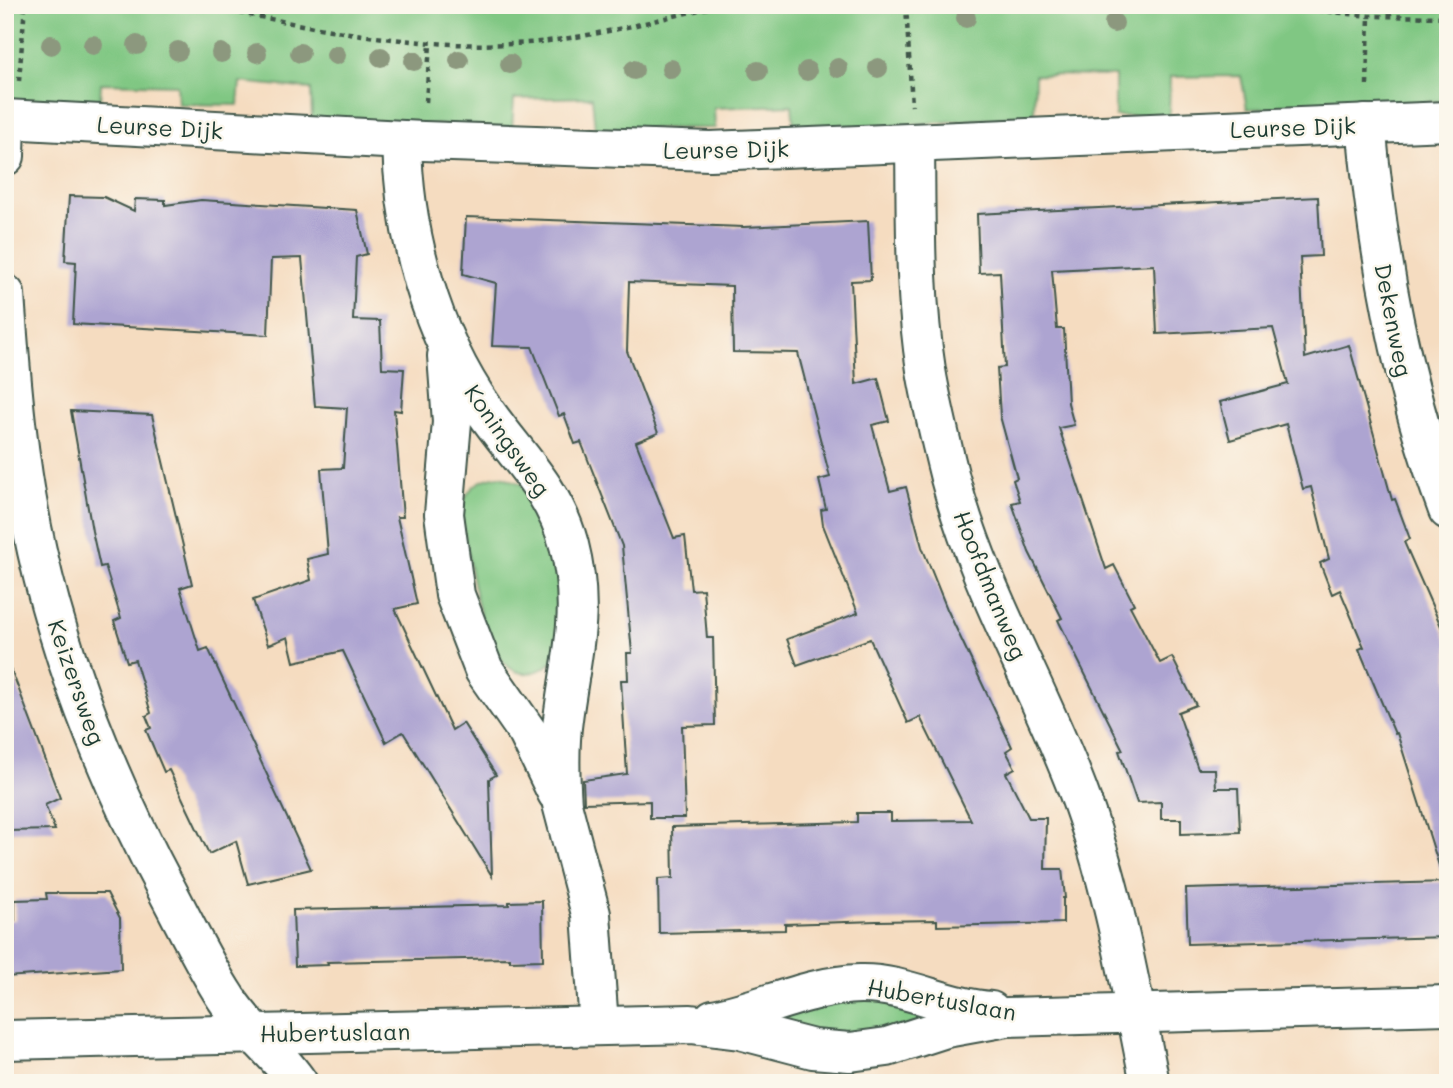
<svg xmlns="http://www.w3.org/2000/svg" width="1453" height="1088" font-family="Mali,sans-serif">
  <rect width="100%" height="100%" fill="#fbf7ec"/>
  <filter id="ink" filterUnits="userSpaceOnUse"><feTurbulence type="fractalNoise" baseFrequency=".0143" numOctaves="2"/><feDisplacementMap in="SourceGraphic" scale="14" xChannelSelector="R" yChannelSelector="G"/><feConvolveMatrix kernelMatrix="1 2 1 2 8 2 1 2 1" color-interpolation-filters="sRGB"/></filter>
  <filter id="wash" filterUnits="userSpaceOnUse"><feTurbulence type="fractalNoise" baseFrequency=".00686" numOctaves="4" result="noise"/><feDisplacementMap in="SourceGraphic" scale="28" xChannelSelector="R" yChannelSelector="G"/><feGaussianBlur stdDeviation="1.57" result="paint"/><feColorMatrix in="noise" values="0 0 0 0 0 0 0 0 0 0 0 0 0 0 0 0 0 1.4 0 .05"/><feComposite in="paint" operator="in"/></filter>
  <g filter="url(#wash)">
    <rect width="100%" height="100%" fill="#f5dcc0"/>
    <g fill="#80c783" stroke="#50825c" stroke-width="2">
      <path d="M5 5H1448V101L1247 109 1241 76 1170 77 1169 117 1115 116V76L1035 75 1034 115 876 127H794L792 105 714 108 715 128 595 129 592 97 514 99 512 128 312 119 311 89 240 82 238 105 178 104 177 85 101 83 100 103 5 102Z"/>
      <path d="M501 476 522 484 545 528 560 581 555 660C493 713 474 593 468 555 466 539 459 518 464 502 469 485 484 477 501 476Z"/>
      <path d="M861 994 928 1016 879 1042 788 1026V1014Z"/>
    </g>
    <g id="blocks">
      <g fill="#ada4d1">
        <path d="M69 196 104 197 134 211 135 199 165 200V205L201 200 357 210 367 254 356 257 353 320 380 321 382 368 404 369 401 411 394 410 403 517H397L417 604 395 609 452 730 463 723 496 775 489 779 492 876 403 732 386 742 343 651 294 662 288 637 268 645 253 600 311 580 307 559 328 554 321 469 343 468 347 408 315 406 302 258 271 259 268 335 73 324 76 262 65 261Z"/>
        <path d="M1318 197 1321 256 1300 257 1305 358 1349 345 1392 500 1395 499 1410 539 1404 542 1448 642V871L1441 872 1397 733 1395 734 1359 649 1364 647 1340 590 1332 594 1320 563 1329 559 1311 487 1303 489 1286 424 1230 440 1220 402 1288 384 1273 328 1157 334 1154 265 1052 270 1057 329H1064L1068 403 1074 425 1059 428 1106 569 1114 565 1134 604 1130 606 1160 663 1172 657 1196 705 1178 712 1198 769H1215L1216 788H1238L1240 832 1181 834V819H1161V802L1137 803 1119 751 1123 750 1058 620 1062 618 1029 552 1012 503 1020 501 1013 480 1017 478 1000 416 997 368 1005 367 1000 272 979 273 977 214Z"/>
        <path d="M466 217 744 227 868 221 871 280 851 281 856 384 878 378 889 421 872 425 890 491 906 487 922 547 947 609 1012 747 1006 751 1015 768 1006 773 1029 818H1046L1045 869H1062L1065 898H1063V923L937 926V920L877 921 785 924V930L659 933 658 879 673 878 672 827 857 822V813H891V821L971 820 920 717 908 723 870 639 797 665 787 639 858 613 823 525 821 510 826 509 819 480 830 477 798 353 733 352 732 286 680 284 629 282 627 351 658 433 636 442 674 538 685 536 691 590 703 589 707 638H713L715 725 682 726 685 818H650V801L584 803 583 780 627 774 621 680H628L627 653H632L622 546 581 442 575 444 564 414 559 416 532 347 492 346 496 283 463 274Z"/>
        <path d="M71 411 152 415 192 584 180 588 200 651 208 648 311 869 248 884 236 841 209 854 169 770 164 772 146 730 151 728 146 716 151 713 135 660 127 662 114 621 121 618 105 566 100 567 92 531Z"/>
        <path d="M8 661 60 798 45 805 55 830 5 831V662Z"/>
        <path d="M1448 882V937L1188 944 1186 889Z"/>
        <path d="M46 893H107L120 918 121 969 5 977V921L15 920V900L47 899Z"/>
        <path d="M542 901 543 960 510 961V958L327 962 328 965 295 966 293 910 509 905V902Z"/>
      </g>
    </g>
  </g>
  <g filter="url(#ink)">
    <use href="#blocks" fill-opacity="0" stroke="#3f5549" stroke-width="2"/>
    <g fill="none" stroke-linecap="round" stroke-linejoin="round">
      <defs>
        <g id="street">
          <path d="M5 119 423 141 710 151 1448 121"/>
          <path d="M1366 124C1378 257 1401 385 1448 510"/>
          <path d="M402 140C403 232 431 335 485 411 517 457 554 489 569 545 586 611 571 656 563 719 559 747 560 776 562 804L591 914 599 1025"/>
          <path d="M915 143C916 218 914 295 926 370 932 406 941 442 950 478 979 588 1038 685 1078 791 1113 884 1130 985 1150 1083"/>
          <path d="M5 156 6 119"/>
          <path d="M5 294C11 381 18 467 37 551 64 672 112 788 170 896 188 930 205 966 226 998 246 1030 277 1052 298 1083"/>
          <path d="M447 356 452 422 444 514 455 595 484 670 528 733 557 793"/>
          <path d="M713 1019C762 1010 809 985 860 984 905 983 946 1008 991 1011"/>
          <path d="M5 1040 691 1024 740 1030 813 1049 850 1052 887 1047 946 1028 1007 1017 1448 1005"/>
        </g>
      </defs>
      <use href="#street" stroke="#3f5549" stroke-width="42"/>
      <g stroke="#3f5549" stroke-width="4.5" stroke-dasharray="5 5" stroke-linecap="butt">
        <path d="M200 5C302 25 406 49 511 44 582 41 651 21 720 5"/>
        <path d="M906 5 912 106"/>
        <path d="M1268 5 1369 16 1448 17"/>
        <path d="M19 81 25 5"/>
        <path d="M1367 85 1369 16"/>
        <path d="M426 102 430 44"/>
      </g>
      <use href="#street" stroke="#fff" stroke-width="38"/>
    </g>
    <g fill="#8c987e">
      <circle cx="966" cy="18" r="10"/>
      <circle cx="1114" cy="23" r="10"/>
      <circle cx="51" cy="45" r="10"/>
      <circle cx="93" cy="45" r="10"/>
      <circle cx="137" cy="45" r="10"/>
      <circle cx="178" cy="51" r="10"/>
      <circle cx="221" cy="53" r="10"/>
      <circle cx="257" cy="53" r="10"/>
      <circle cx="300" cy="53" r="10"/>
      <circle cx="336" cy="55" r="10"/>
      <circle cx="381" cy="57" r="10"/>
      <circle cx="459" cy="60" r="10"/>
      <circle cx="414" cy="61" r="10"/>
      <circle cx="510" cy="64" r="10"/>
      <circle cx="838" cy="68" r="10"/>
      <circle cx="878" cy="68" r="10"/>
      <circle cx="671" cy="69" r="10"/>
      <circle cx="634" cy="70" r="10"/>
      <circle cx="758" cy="71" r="10"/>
      <circle cx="807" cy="71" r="10"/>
    </g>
  </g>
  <g text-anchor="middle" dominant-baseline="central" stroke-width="5" stroke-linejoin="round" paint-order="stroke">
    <g font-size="23" fill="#1f3d34" stroke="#fbf7ec">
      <text transform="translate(160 127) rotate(3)">Leurse Dijk</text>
      <text transform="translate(1293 127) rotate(-2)">Leurse Dijk</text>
      <text transform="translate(726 149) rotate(-1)">Leurse Dijk</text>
      <text transform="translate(1394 320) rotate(79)">Dekenweg</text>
      <text transform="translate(508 440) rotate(55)">Koningsweg</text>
      <text transform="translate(991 585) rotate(68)">Hoofdmanweg</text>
      <text transform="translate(77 682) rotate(71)">Keizersweg</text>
      <text transform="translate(942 999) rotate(10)">Hubertuslaan</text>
      <text transform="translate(335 1032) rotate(-1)">Hubertuslaan</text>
    </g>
  </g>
  <rect width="1453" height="1088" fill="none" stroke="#fbf7ec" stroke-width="28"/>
</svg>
